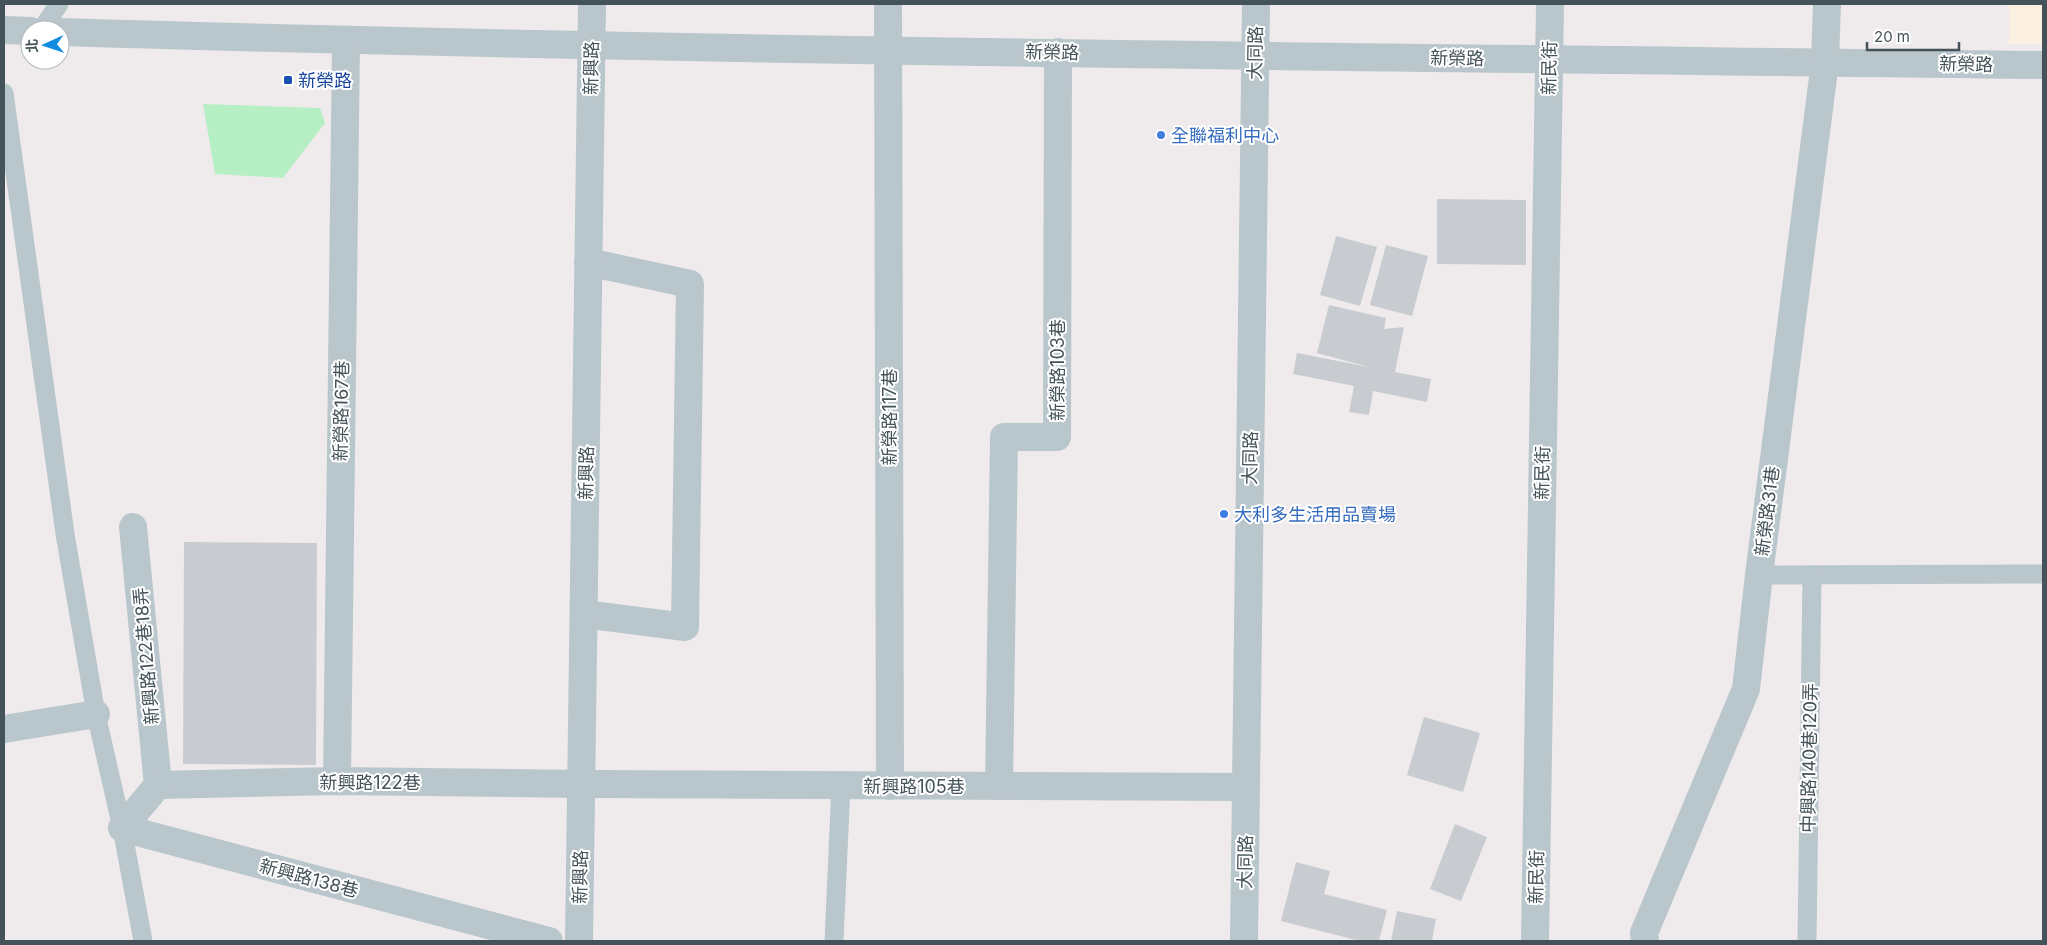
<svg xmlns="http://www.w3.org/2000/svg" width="2047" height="945" font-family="Inter,'Noto Sans TC',sans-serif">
  <rect width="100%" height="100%" fill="#efebec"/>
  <rect fill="#fcf0e2" x="2009" y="4" width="34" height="40"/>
  <path fill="#b7efc4" d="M203 104 320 108 325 123 283 178 215 174Z"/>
  <g fill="#c8ccd1">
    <path d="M1437 199 1526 200V265L1437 264Z"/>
    <path d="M1336 236 1377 247 1360 306 1320 295Z"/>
    <path d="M1386 245 1428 256 1412 316 1370 305Z"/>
    <path d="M1329 305 1386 318 1384 329 1404 327 1395 372 1431 379 1427 402 1373 391 1369 415 1349 412 1354 386 1293 374 1297 353 1369 367 1317 353Z"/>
    <path d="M184 542 317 543 316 765 183 764Z"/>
    <path d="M1424 717 1480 733 1463 792 1407 775Z"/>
    <path d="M1455 824 1487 837 1461 901 1430 889Z"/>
    <path d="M1296 862 1330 871 1324 894 1387 910 1379 941H1360L1281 921Z"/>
    <path d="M1397 911 1436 919 1432 941H1391Z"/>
  </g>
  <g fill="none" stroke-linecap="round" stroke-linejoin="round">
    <g stroke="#b9c6cc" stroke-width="19">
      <path d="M41 30 59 4"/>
      <path d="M4 93 65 534 96 714 122 828 143 941"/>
      <path d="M1759 575 2043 574"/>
      <path d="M834 941 841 785"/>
      <path d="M1807 941 1812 575"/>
    </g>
    <g stroke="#b9c6cc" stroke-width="28">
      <path d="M888 4 890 786"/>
      <path d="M4 30 30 31"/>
      <path d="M60 32C721 52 1382 57 2043 65"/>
      <path d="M133 527 158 785"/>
      <path d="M584 614 685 627 690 284 588 262"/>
      <path d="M4 729 96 714"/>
      <path d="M337 781 346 41"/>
      <path d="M158 785 337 781 582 784 1246 787"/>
      <path d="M158 785 122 828 549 941"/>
      <path d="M999 786 1004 437H1057L1058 52"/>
      <path d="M579 941 592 4"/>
      <path d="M1244 941 1256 4"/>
      <path d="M1535 941 1550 4"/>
      <path d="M1645 941 1644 933 1746 689 1759 575 1825 62 1827 4"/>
    </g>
  </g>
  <rect fill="#1a4fb4" stroke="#fff" stroke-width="2" x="283" y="75" width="10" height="10" rx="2.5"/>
  <g fill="#3f7fe0" stroke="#fff" stroke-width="2">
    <circle cx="1161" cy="135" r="5"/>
    <circle cx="1224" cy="514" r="5"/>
  </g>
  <g text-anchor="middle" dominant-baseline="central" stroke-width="4" stroke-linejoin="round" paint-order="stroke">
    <g font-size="18" fill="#445259" stroke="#fff">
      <text transform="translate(1052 52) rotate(1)">新榮路</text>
      <text transform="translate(1255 53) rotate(-89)">大同路</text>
      <text transform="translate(1457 58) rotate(1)">新榮路</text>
      <text transform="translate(1966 64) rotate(1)">新榮路</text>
      <text transform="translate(591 68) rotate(-89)">新興路</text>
      <text transform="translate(1549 68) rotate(-89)">新民街</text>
      <text transform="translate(1057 370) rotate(-90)">新榮路103巷</text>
      <text transform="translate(341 411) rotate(-89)">新榮路167巷</text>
      <text transform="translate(889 417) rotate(-90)">新榮路117巷</text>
      <text transform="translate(1250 458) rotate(-89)">大同路</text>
      <text transform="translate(586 473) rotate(-89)">新興路</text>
      <text transform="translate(1542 473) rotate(-89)">新民街</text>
      <text transform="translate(1767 511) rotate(-83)">新榮路31巷</text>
      <text transform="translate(146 656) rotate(-95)">新興路122巷18弄</text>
      <text transform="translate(1809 758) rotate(-89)">中興路140巷120弄</text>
      <text x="370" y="782">新興路122巷</text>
      <text x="914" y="786">新興路105巷</text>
      <text transform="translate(1245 862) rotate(-89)">大同路</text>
      <text transform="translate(580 877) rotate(-89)">新興路</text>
      <text transform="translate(1536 877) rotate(-89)">新民街</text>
      <text transform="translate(309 878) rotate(15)">新興路138巷</text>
    </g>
    <g font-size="18" fill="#164399" stroke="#fff" text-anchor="start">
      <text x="298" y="80">新榮路</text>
    </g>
    <g font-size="18" fill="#366cbe" stroke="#fff" text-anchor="start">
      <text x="1171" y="135">全聯福利中心</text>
      <text x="1234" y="514">大利多生活用品賣場</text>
    </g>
  </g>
  <rect width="2047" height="945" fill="none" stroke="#445259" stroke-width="10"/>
  <g transform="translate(45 45) rotate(267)"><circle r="24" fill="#ffffff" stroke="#b4babd"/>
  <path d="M0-4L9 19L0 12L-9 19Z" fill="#148de0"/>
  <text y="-8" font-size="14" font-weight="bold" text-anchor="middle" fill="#445259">北</text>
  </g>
  <path d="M1867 42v8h92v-8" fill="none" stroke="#445259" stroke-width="2.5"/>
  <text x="1874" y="42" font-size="15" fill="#445259" stroke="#ffffff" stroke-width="4" paint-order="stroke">20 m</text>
</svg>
